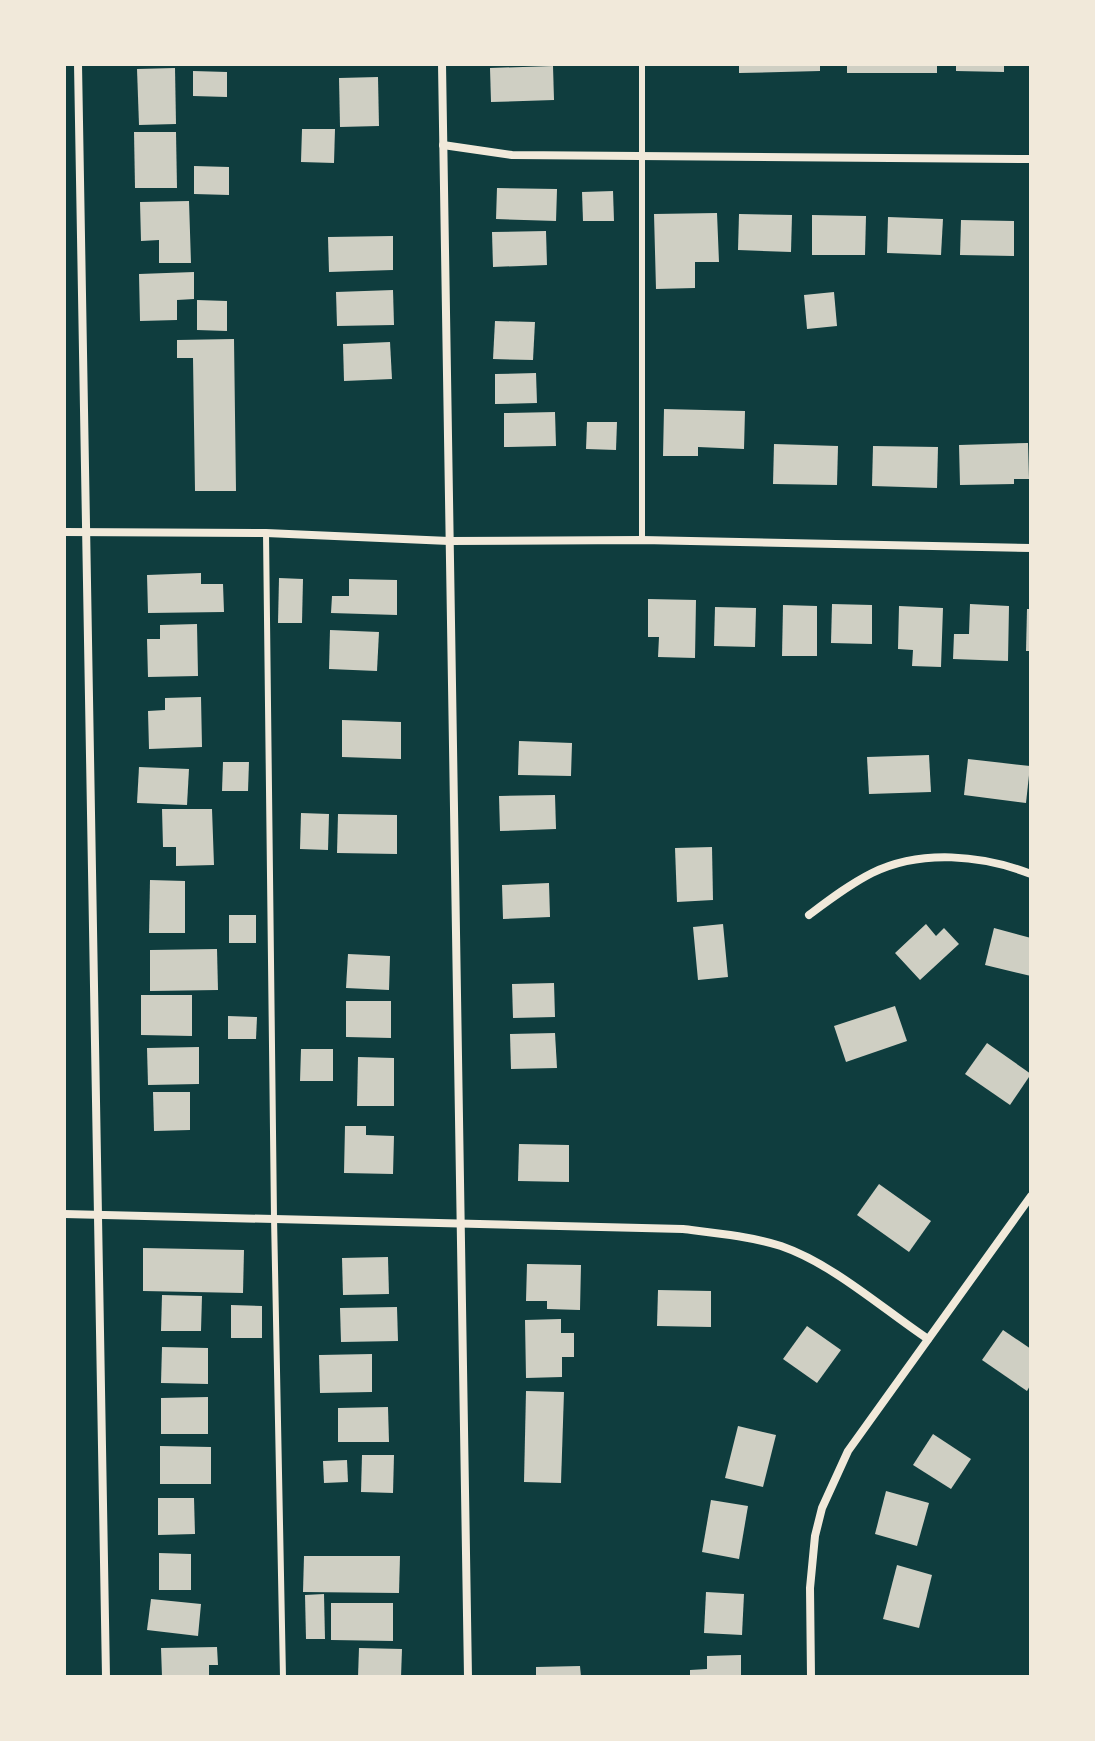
<svg xmlns="http://www.w3.org/2000/svg" width="1095" height="1741" font-family="'Libre Baskerville',serif">
  <rect width="100%" height="100%" fill="#0f3d3e"/>
  <g fill="#cfcfc3">
    <path d="M739 64H820V71L739 73Z"/>
    <rect x="847" y="64" width="90" height="9"/>
    <path d="M956 64H1004V72L956 71Z"/>
    <path d="M553 66 554 100 491 102 490 68Z"/>
    <path d="M175 68 176 124 139 125 137 69Z"/>
    <path d="M193 71 227 72V97L193 96Z"/>
    <path d="M378 77 379 126 340 127 339 78Z"/>
    <path d="M302 129H335L334 163 301 162Z"/>
    <path d="M134 132H176L177 188H135Z"/>
    <path d="M194 166 229 167V195L194 194Z"/>
    <path d="M497 188 557 189 556 221 496 219Z"/>
    <path d="M613 191 614 221H583L582 192Z"/>
    <path d="M189 201 191 263H159V240L141 241 140 202Z"/>
    <path d="M717 213 719 262H695V288L656 289 654 214Z"/>
    <path d="M739 214 792 215 791 252 738 250Z"/>
    <path d="M812 215 866 216 865 255H812Z"/>
    <path d="M888 217 943 219 941 255 887 253Z"/>
    <path d="M961 220 1014 221V256L960 255Z"/>
    <path d="M546 231 547 265 493 267 492 232Z"/>
    <path d="M393 236V270L329 272 328 237Z"/>
    <path d="M194 272V299L177 300V320L140 321 139 274Z"/>
    <path d="M393 290 394 325 337 326 336 292Z"/>
    <path d="M834 292 837 326 807 329 804 295Z"/>
    <path d="M197 300 227 301V331L197 330Z"/>
    <path d="M495 321 535 322 533 360 493 359Z"/>
    <path d="M234 339 236 491H195L193 358H177V340Z"/>
    <path d="M390 342 392 379 344 381 343 344Z"/>
    <path d="M536 373 537 403 495 404V374Z"/>
    <path d="M664 409 745 411 744 449 698 447V456H663Z"/>
    <path d="M555 412 556 446 504 447V413Z"/>
    <path d="M587 422H617L616 450 586 449Z"/>
    <path d="M1028 443 1029 479H1014V484L960 485 959 445Z"/>
    <path d="M774 444 838 446 837 485 773 484Z"/>
    <path d="M873 446 938 447 937 488 872 486Z"/>
    <path d="M201 573V584H223L224 612 148 613 147 575Z"/>
    <path d="M279 578 303 579 302 623H278Z"/>
    <path d="M349 579 397 580V615L331 613 332 596H349Z"/>
    <path d="M648 599 696 600 695 658 658 657 659 637H648Z"/>
    <path d="M832 604 872 605V644L831 643Z"/>
    <path d="M970 604 1009 606 1008 661 953 659 954 634H969Z"/>
    <path d="M783 605 817 606V656H782Z"/>
    <path d="M899 606 943 608 941 667 912 666 913 650 898 649Z"/>
    <path d="M715 607 756 608 755 647 714 646Z"/>
    <path d="M1027 609H1031V651H1026Z"/>
    <path d="M197 624 198 676 148 677 147 639H160V625Z"/>
    <path d="M330 630 379 632 377 671 329 669Z"/>
    <path d="M201 697 202 747 149 749 148 711 165 710V698Z"/>
    <path d="M342 720 401 722V759L342 757Z"/>
    <path d="M519 741 572 743 571 776 518 775Z"/>
    <path d="M929 755 931 792 869 794 867 757Z"/>
    <path d="M968 759 1030 766 1026 803 964 795Z"/>
    <path d="M223 762H249L248 791H222Z"/>
    <path d="M139 767 189 769 187 805 137 803Z"/>
    <path d="M555 795 556 829 500 831 499 796Z"/>
    <path d="M162 809H212L214 865 176 866V847H163Z"/>
    <path d="M301 813 329 814 328 850 300 849Z"/>
    <path d="M338 814 397 815V854L337 853Z"/>
    <path d="M712 847 713 900 677 902 675 848Z"/>
    <path d="M150 880 185 881V933H149Z"/>
    <path d="M549 883 550 917 503 919 502 885Z"/>
    <rect x="229" y="915" width="27" height="28"/>
    <path d="M723 924 728 977 698 980 693 927Z"/>
    <path d="M926 924 936 936 944 928 959 944 920 980 895 953Z"/>
    <path d="M994 928 1031 938V976L985 965Z"/>
    <path d="M217 949 218 990 150 991V950Z"/>
    <path d="M348 954 390 956 389 990 346 988Z"/>
    <path d="M554 983 555 1017 513 1018 512 984Z"/>
    <path d="M141 995H192V1036L141 1035Z"/>
    <path d="M346 1001H391V1038L346 1037Z"/>
    <path d="M895 1006 907 1041 846 1062 834 1026Z"/>
    <path d="M228 1016 257 1017 256 1039H228Z"/>
    <path d="M555 1033 557 1068 511 1069 510 1034Z"/>
    <path d="M987 1043 1031 1074 1010 1105 965 1074Z"/>
    <path d="M199 1047V1084L148 1085 147 1048Z"/>
    <path d="M301 1049H333V1081H300Z"/>
    <path d="M358 1057 394 1058V1106H357Z"/>
    <path d="M153 1092H190V1130L154 1131Z"/>
    <path d="M345 1126H366V1135L394 1136 393 1174 344 1173Z"/>
    <path d="M519 1144 569 1145V1182L518 1181Z"/>
    <path d="M879 1184 931 1221 909 1252 857 1215Z"/>
    <path d="M143 1248 244 1250 243 1293 143 1291Z"/>
    <path d="M388 1257 389 1294 343 1295 342 1258Z"/>
    <path d="M527 1264 581 1265 580 1310 547 1309V1301H526Z"/>
    <path d="M658 1290 711 1291V1327L657 1326Z"/>
    <path d="M162 1295 202 1296 201 1331H161Z"/>
    <path d="M231 1305 262 1306V1338H231Z"/>
    <path d="M397 1307 398 1341 341 1342 340 1308Z"/>
    <path d="M561 1319V1333H574V1357H562V1377L526 1378 525 1320Z"/>
    <path d="M807 1326 841 1350 817 1383 783 1359Z"/>
    <path d="M1003 1330 1031 1349V1384L1027 1391 982 1360Z"/>
    <path d="M162 1347 208 1348V1384L161 1383Z"/>
    <path d="M372 1354V1392L320 1393 319 1355Z"/>
    <path d="M526 1391 564 1392 561 1483 524 1482Z"/>
    <path d="M208 1397V1434H161V1398Z"/>
    <path d="M388 1407 389 1442H338V1408Z"/>
    <path d="M738 1426 776 1435 763 1487 725 1478Z"/>
    <path d="M933 1434 971 1459 951 1489 913 1465Z"/>
    <path d="M160 1446 211 1447V1484H160Z"/>
    <path d="M362 1455H394L393 1493 361 1492Z"/>
    <path d="M347 1460 348 1482 324 1483 323 1461Z"/>
    <path d="M886 1491 929 1503 917 1546 875 1534Z"/>
    <path d="M158 1498H194L195 1534 158 1535Z"/>
    <path d="M711 1500 748 1506 739 1559 702 1552Z"/>
    <path d="M159 1553 191 1554V1590H159Z"/>
    <path d="M304 1556H400L399 1593 303 1592Z"/>
    <path d="M897 1565 932 1575 919 1628 883 1619Z"/>
    <path d="M706 1592 744 1594 742 1635 704 1633Z"/>
    <path d="M324 1594 325 1639H306L305 1595Z"/>
    <path d="M151 1599 201 1604 198 1636 147 1630Z"/>
    <path d="M331 1603H393V1641L331 1640Z"/>
    <path d="M217 1647 218 1665H209V1677H162L161 1648Z"/>
    <path d="M359 1648 402 1649 401 1677H358Z"/>
    <path d="M741 1655V1677H690V1670L707 1669V1656Z"/>
    <path d="M580 1666 581 1677H536V1667Z"/>
  </g>
  <g fill="none" stroke-linecap="round" stroke-linejoin="round">
    <g stroke="#f1e9da" stroke-width="6">
      <path d="M642 64V540"/>
      <path d="M266 533 274 1217 283 1677"/>
    </g>
    <g stroke="#f1e9da" stroke-width="8">
      <path d="M78 64 106 1677"/>
      <path d="M442 64 468 1677"/>
      <path d="M443 145 512 155 1031 159"/>
      <path d="M64 532 266 533 449 541 642 540 1031 548"/>
      <path d="M809 915C829 900 850 884 872 873 921 849 982 855 1031 874"/>
      <path d="M64 1214 683 1229C716 1233 749 1236 781 1246 833 1264 883 1309 928 1339"/>
      <path d="M811 1677 810 1588 815 1536 822 1508 848 1451 1031 1196"/>
    </g>
  </g>
  <rect width="1095" height="1741" fill="none" stroke="#f1e9da" stroke-width="132"/>
</svg>
